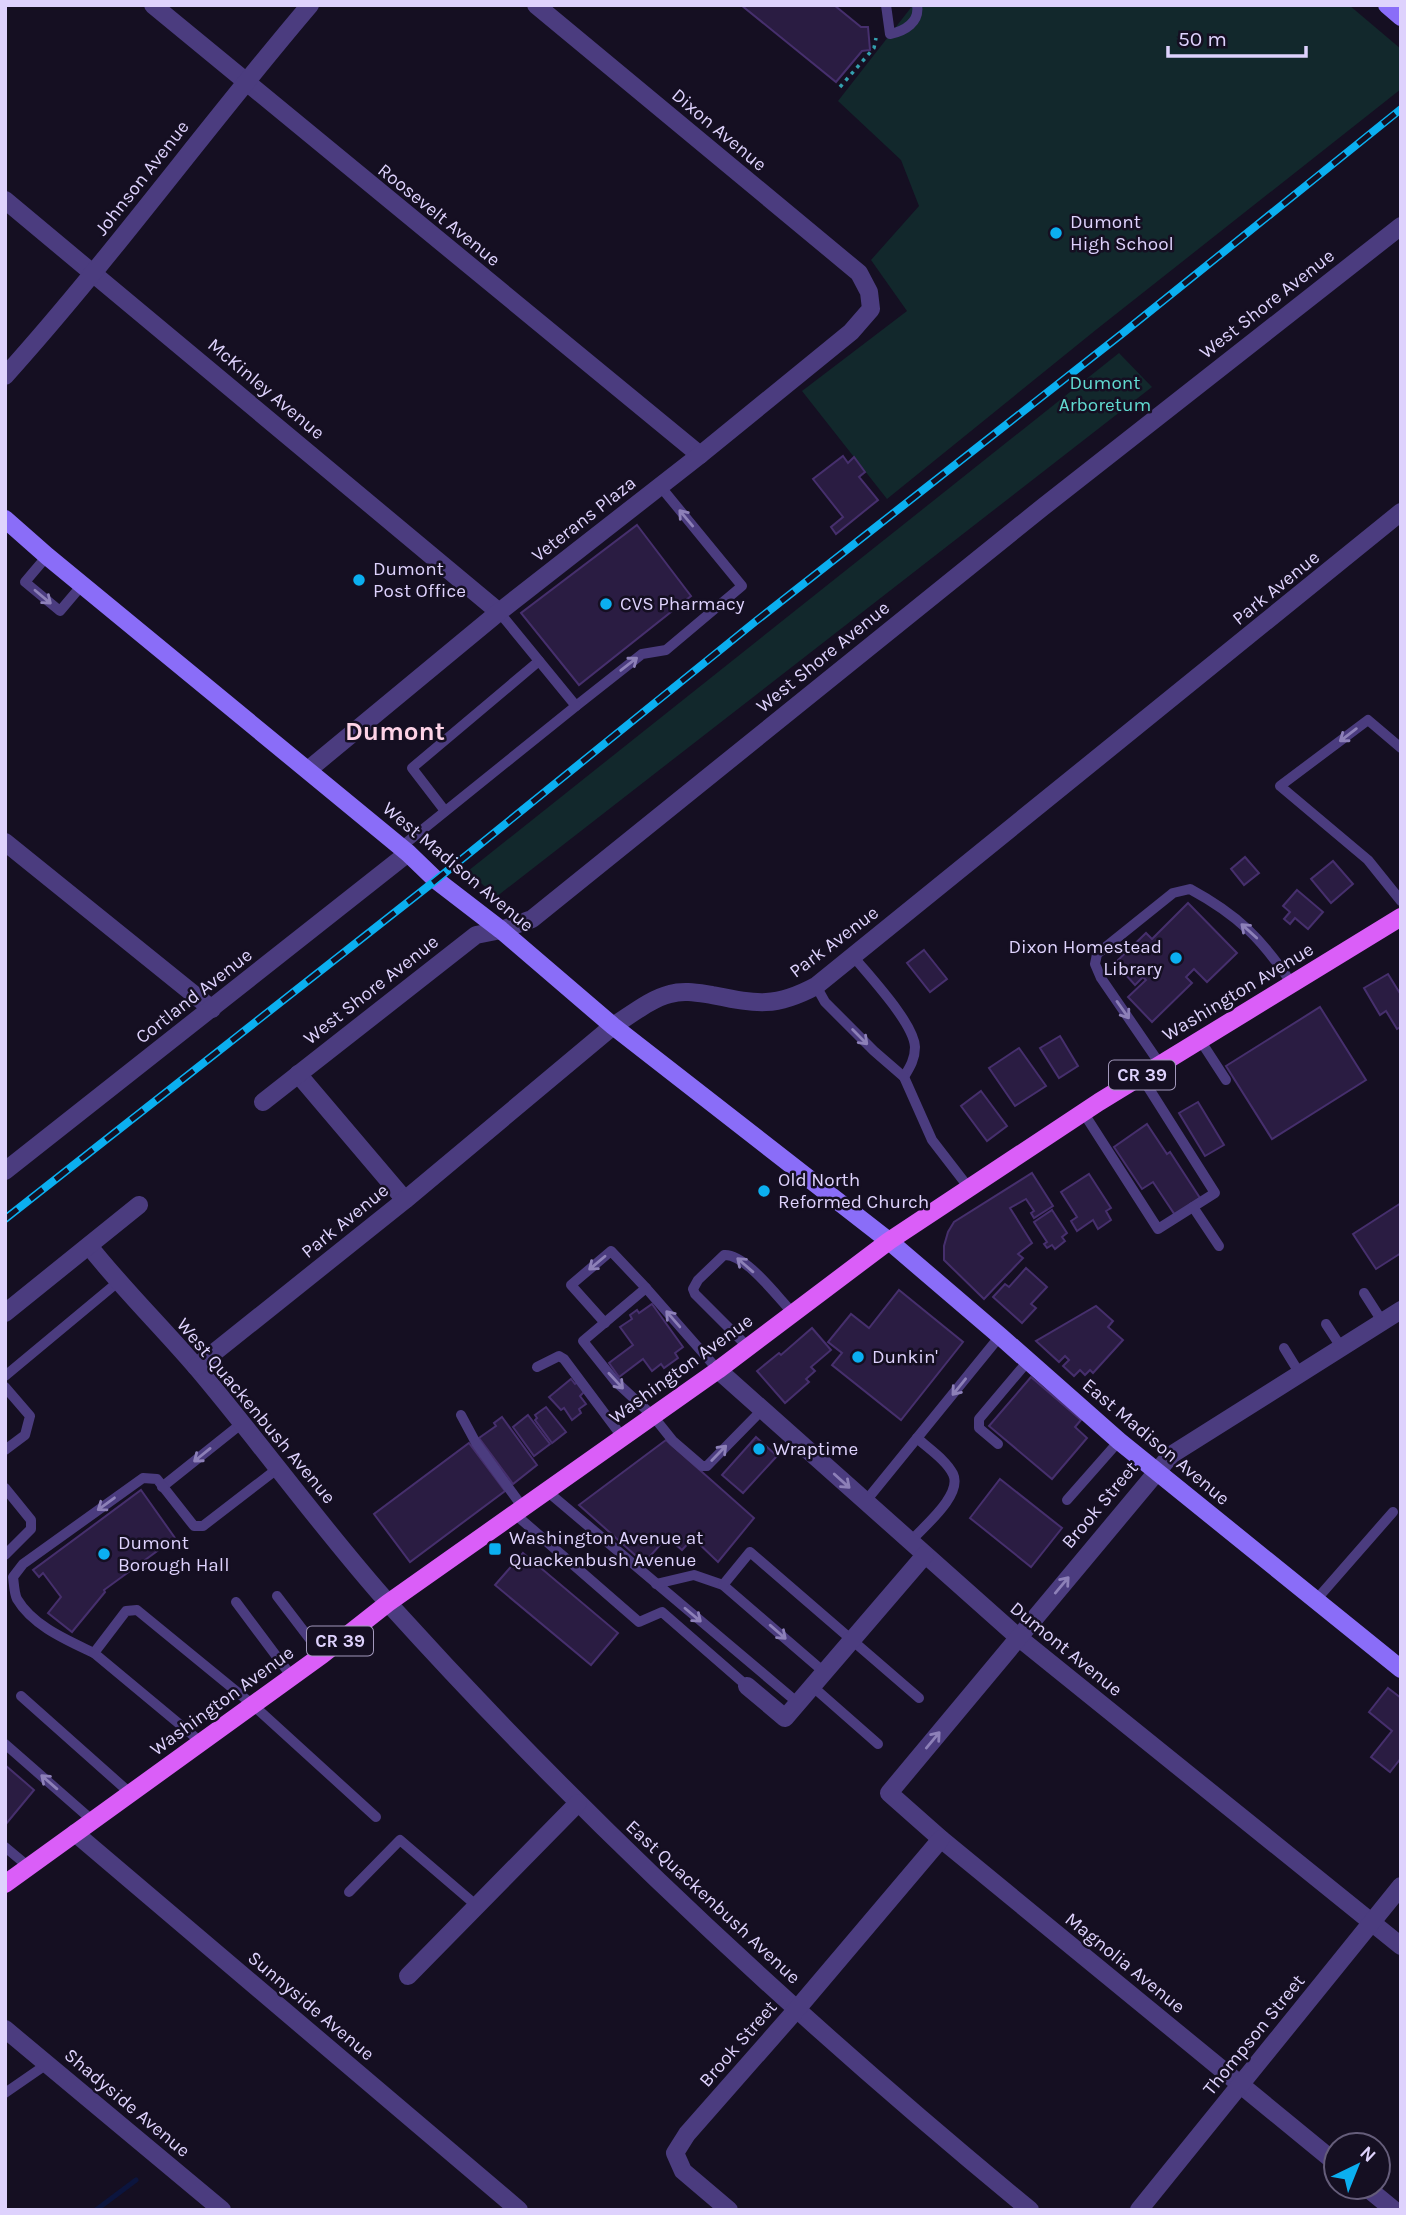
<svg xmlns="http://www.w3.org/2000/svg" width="1406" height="2215" font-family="Karla,sans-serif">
  <rect width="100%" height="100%" fill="#150f22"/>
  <g fill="#12282c">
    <path d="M913 5H1349L1401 49V89L1097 329 887 499 802 391 907 311 871 260 919 206 901 160 838 101Z"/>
    <path d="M1119 353 1152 387 496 897 468 871Z"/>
  </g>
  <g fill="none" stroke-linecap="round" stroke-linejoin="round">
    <path stroke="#0c153e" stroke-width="5" d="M96 2210 136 2180"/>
  </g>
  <g fill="#2a1c42" stroke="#462f6d" stroke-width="2">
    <path d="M741 5H834L861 27H868L870 50 862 51 836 82Z"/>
    <path d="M843 456 848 463 854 457 865 472 859 477 878 500 836 534 831 527 843 517 813 479Z"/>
    <path d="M637 525 691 596 579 685 521 613Z"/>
    <path d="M1245 857 1259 873 1244 885 1231 869Z"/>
    <path d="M1333 861 1353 884 1331 903 1311 879Z"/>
    <path d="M1297 890 1323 912 1308 929 1295 918 1290 924 1284 919 1290 912 1283 906Z"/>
    <path d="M1188 903 1237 953 1207 982 1194 969 1186 977 1192 983 1152 1022 1128 997 1146 980 1143 977 1135 985 1115 963 1146 933 1152 939Z"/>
    <path d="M924 950 947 979 930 992 907 963Z"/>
    <path d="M1388 974 1401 995V1027L1397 1029 1386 1011 1380 1015 1364 988Z"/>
    <path d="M1320 1007 1366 1080 1272 1139 1226 1066Z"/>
    <path d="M1060 1036 1078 1066 1059 1078 1040 1048Z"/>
    <path d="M1019 1048 1046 1086 1015 1106 989 1068Z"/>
    <path d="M981 1091 1007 1126 987 1141 961 1106Z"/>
    <path d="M1198 1102 1224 1145 1205 1156 1179 1113Z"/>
    <path d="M1147 1124 1167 1154 1170 1152 1200 1198 1175 1215 1153 1182 1142 1189 1114 1147Z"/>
    <path d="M1032 1173 1053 1206 1034 1218 1031 1213 1034 1211 1026 1199 1010 1208 1032 1243 1018 1254 1023 1258 984 1299 944 1260V1246L948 1232 954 1222Z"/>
    <path d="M1089 1174 1111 1208 1106 1211 1111 1220 1098 1229 1093 1220 1077 1231 1071 1221 1077 1217 1061 1192Z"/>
    <path d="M1401 1203V1253L1376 1269 1353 1234Z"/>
    <path d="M1052 1210 1067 1233 1062 1237 1065 1241 1055 1249 1052 1245 1047 1248 1044 1244 1047 1242 1034 1222Z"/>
    <path d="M1026 1268 1047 1287 1031 1304 1036 1308 1022 1323 993 1297 1005 1284 1009 1287Z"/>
    <path d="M899 1290 963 1342 901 1420 832 1365 842 1353 828 1342 851 1314 869 1328Z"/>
    <path d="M652 1304 683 1347 675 1353 678 1358 664 1368 661 1364 652 1371 643 1359 619 1377 609 1363 633 1345 620 1327 632 1319 630 1315 637 1310 639 1313Z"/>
    <path d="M1096 1306 1113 1321 1108 1327 1123 1340 1093 1373 1090 1370 1085 1375 1080 1370 1074 1376 1063 1366 1069 1360 1065 1356 1059 1362 1036 1341Z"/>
    <path d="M812 1328 831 1350 811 1367 815 1371 806 1379 809 1382 785 1403 757 1371 779 1353 781 1355Z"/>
    <path d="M1031 1377 1081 1420 1075 1427 1087 1438 1052 1479 989 1426Z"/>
    <path d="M571 1379 575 1384 578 1382 585 1391 580 1396 586 1404 579 1409 581 1413 572 1420 564 1408 561 1410 549 1397Z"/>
    <path d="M546 1407 566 1432 552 1443 535 1420 537 1418 535 1415Z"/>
    <path d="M528 1415 550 1444 534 1456 513 1427Z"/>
    <path d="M502 1417 537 1465 513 1484 479 1438 496 1426 494 1423Z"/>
    <path d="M756 1437 777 1456 743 1493 722 1475Z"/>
    <path d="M666 1440 754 1518 718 1562 693 1538 682 1550 667 1537 644 1563 579 1505Z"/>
    <path d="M469 1443 505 1491 410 1562 374 1514Z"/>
    <path d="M1000 1479 1062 1528 1031 1567 970 1518Z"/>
    <path d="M141 1490 175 1538 104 1590 105 1592 72 1632 48 1613 61 1597 43 1573 39 1577 33 1570Z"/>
    <path d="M523 1553 618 1633 591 1665 495 1585Z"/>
    <path d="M1388 1688 1401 1698V1758L1390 1772 1371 1757 1392 1731 1369 1712Z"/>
    <path d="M5 1765 34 1790 6 1824H5Z"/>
  </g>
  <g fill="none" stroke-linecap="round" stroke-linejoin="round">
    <path stroke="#34a0af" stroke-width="3.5" stroke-dasharray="3.5 5" stroke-linecap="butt" d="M840 87 874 48 876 38"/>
    <g stroke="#4b3c7f" stroke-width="10">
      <path d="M886 5 890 34C905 31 920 22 917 5"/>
      <path d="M47 556 25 582 60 611 82 585"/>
      <path d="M576 706 642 654 666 650 742 586 660 486"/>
      <path d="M1401 748 1368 720 1280 786 1368 860 1401 901"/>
      <path d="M445 811 412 768 539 661"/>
      <path d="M401 847 576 706 499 612"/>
      <path d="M853 956C869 976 914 1023 915 1047 915 1059 910 1067 904 1077"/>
      <path d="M816 986 825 1002 874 1051 904 1077 932 1140 969 1188"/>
      <path d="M1200 1040 1226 1080"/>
      <path d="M1160 1064 1101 978 1095 964 1097 954 1173 893 1190 889C1238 915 1262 939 1292 984"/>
      <path d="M1083 1112 1158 1229 1215 1193 1141 1076"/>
      <path d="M1193 1207 1219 1246"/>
      <path d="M1364 1293 1382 1321"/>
      <path d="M605 1323 571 1285 611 1251 646 1288"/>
      <path d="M1326 1324 1341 1347"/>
      <path d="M748 1347 695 1294 693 1289 698 1280 724 1255C745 1253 778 1298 793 1313"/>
      <path d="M1284 1348 1300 1374"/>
      <path d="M537 1367 559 1356 564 1359 623 1438"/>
      <path d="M718 1370 646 1288 583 1341 615 1381 653 1416 673 1441 702 1466H707L762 1410"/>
      <path d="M5 1376 118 1282"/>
      <path d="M5 1387 30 1416 25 1435 5 1450"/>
      <path d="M461 1415 476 1443 524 1509"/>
      <path d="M998 1444 979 1428V1419L1028 1361"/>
      <path d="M162 1487 241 1424"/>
      <path d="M5 1488 31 1520V1529L5 1555"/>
      <path d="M548 1492 798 1703"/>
      <path d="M1067 1500 1119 1441"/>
      <path d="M865 1502 1000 1336"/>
      <path d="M516 1515 639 1622 662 1612 747 1686"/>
      <path d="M910 1542C923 1527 963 1495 953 1474 946 1460 929 1449 917 1438"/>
      <path d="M656 1584 694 1575 723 1585 824 1672"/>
      <path d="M723 1585 750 1552 919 1698"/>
      <path d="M277 1596 322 1655"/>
      <path d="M1316 1600 1393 1512"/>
      <path d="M236 1602 292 1677"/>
      <path d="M94 1653C67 1640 33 1626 17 1599 14 1593 14 1583 13 1577L23 1564 143 1478 157 1479 194 1526H203L277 1469"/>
      <path d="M812 1686 878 1744"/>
      <path d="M21 1696 130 1793"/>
      <path d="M201 1742 94 1653 126 1611 137 1610 253 1705 376 1817"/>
      <path d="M5 1744 93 1821"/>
      <path d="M5 1847 29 1867"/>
      <path d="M349 1892 400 1840 477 1906"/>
      <path d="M5 2093 47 2064"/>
    </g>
    <g stroke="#4b3c7f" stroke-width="18">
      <path d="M153 5 700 455"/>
      <path d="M5 200 499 612"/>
      <path d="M5 376C112 257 206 127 310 5"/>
      <path d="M308 770 499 612 700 455 851 332 871 309 869 292 859 273 536 5"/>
      <path d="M5 842 212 1009"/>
      <path d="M298 1074 405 1200"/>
      <path d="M263 1102 476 935 501 930 532 919 1043 507 1401 226"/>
      <path d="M5 1171 408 853"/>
      <path d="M89 1246C123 1289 162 1327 197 1368 263 1446 322 1529 390 1605 587 1823 803 2023 1030 2210"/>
      <path d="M5 1313 139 1205"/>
      <path d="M196 1367 405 1200 613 1026C631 1015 650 999 670 994 684 990 698 993 712 995 757 1004 775 1008 816 986L1401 512"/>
      <path d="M718 1370 1018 1637 1401 1946"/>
      <path d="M747 1686 785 1718 925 1555"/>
      <path d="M75 1833 519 2210"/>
      <path d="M408 1976 578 1803"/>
      <path d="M5 2029 222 2210"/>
      <path d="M1336 2163 941 1839 889 1793 1171 1455 1401 1310"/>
      <path d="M1366 2187 1394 2210"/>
      <path d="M729 2210 683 2171 675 2153 687 2134 797 2009 941 1839"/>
      <path d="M1139 2210 1401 1886"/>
    </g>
    <g stroke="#8a6df8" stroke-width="18">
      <path d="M1387 5 1401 17"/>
      <path d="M5 519 47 556 408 853 436 880 501 930 613 1026 889 1241 1000 1336 1119 1441 1401 1669"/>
    </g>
    <path stroke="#da5ef8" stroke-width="18" d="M5 1884 322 1655 388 1603 718 1370 889 1241 1099 1102 1401 917"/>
    <defs>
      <path id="rail" d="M5 1219 436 880 756 621 1123 333 1401 109"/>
    </defs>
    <use href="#rail" stroke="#0baff0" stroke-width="8"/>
    <use href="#rail" stroke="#150f22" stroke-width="5" stroke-dasharray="16" stroke-linecap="butt"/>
  </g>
  <defs><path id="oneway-shaft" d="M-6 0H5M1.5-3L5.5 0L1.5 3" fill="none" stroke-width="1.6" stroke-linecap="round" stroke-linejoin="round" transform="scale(1.75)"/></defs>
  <g stroke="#8d80b8">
    <use href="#oneway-shaft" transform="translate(686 518) rotate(-130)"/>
    <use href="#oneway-shaft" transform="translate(43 597) rotate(40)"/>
    <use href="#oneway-shaft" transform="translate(629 664) rotate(-38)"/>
    <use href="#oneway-shaft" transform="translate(1348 735) rotate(143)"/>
    <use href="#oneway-shaft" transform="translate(1249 931) rotate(-138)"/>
    <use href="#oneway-shaft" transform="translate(1123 1010) rotate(55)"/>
    <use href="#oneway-shaft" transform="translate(860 1037) rotate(45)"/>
    <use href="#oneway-shaft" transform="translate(597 1263) rotate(140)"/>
    <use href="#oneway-shaft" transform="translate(745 1265) rotate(-139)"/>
    <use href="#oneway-shaft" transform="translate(673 1319) rotate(-131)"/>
    <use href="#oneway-shaft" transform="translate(616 1381) rotate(47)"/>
    <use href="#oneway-shaft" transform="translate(959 1387) rotate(129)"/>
    <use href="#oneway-shaft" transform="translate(719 1453) rotate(-46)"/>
    <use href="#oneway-shaft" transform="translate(202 1455) rotate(141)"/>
    <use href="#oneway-shaft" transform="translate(842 1481) rotate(42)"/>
    <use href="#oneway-shaft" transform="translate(106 1504) rotate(144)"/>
    <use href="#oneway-shaft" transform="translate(1062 1585) rotate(-50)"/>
    <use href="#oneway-shaft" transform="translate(693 1615) rotate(40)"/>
    <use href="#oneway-shaft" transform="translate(778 1632) rotate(41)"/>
    <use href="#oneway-shaft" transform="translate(933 1740) rotate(-50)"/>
    <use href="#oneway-shaft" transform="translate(49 1782) rotate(-139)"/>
  </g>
  <g fill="#0baff0" stroke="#150f22" stroke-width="2.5">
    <circle cx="1056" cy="233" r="7"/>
    <circle cx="359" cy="580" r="7"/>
    <circle cx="606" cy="604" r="7"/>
    <circle cx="1176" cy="958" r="7"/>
    <circle cx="764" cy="1191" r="7"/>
    <circle cx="858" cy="1357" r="7"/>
    <circle cx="759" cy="1449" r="7"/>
    <rect x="488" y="1542" width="14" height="14" rx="3.5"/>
    <circle cx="104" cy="1554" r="7"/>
  </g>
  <g text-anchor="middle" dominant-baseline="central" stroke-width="5" stroke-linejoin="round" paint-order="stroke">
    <g fill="#150f22" stroke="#a298bb" stroke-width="2">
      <rect x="1109" y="1060.5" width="66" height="29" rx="5"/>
      <rect x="307" y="1626.5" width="66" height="29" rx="5"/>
    </g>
    <g font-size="18" font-weight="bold" fill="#ded2fd">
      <text x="1142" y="1075">CR 39</text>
      <text x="340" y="1641">CR 39</text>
    </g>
    <g font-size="19" fill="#ded2fd" stroke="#150f22">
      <text transform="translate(719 130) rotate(40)">Dixon Avenue</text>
      <text transform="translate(142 178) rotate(-52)">Johnson Avenue</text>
      <text transform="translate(439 215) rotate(39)">Roosevelt Avenue</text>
      <text transform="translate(1267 304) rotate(-38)">West Shore Avenue</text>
      <text transform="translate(266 389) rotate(40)">McKinley Avenue</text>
      <text transform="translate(584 519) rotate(-38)">Veterans Plaza</text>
      <text transform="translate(1276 588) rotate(-39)">Park Avenue</text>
      <text transform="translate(823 657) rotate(-39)">West Shore Avenue</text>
      <text transform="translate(458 867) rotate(40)">West Madison Avenue</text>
      <text transform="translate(834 942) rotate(-37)">Park Avenue</text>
      <text transform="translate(371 990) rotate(-38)">West Shore Avenue</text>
      <text transform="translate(1238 992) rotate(-31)">Washington Avenue</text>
      <text transform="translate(194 996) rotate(-38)">Cortland Avenue</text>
      <text transform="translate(345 1221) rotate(-39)">Park Avenue</text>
      <text transform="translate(681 1369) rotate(-36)">Washington Avenue</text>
      <text transform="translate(256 1411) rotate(50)">West Quackenbush Avenue</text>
      <text transform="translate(1156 1442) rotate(40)">East Madison Avenue</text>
      <text transform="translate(1100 1505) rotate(-50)">Brook Street</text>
      <text transform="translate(1066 1649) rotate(39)">Dumont Avenue</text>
      <text transform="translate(222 1701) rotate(-36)">Washington Avenue</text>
      <text transform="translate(713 1902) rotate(43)">East Quackenbush Avenue</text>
      <text transform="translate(1125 1963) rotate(39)">Magnolia Avenue</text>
      <text transform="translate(311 2006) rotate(40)">Sunnyside Avenue</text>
      <text transform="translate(1254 2035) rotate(-51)">Thompson Street</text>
      <text transform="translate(738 2044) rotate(-49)">Brook Street</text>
      <text transform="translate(127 2103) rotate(40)">Shadyside Avenue</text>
    </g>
    <g font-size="19" fill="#ded2fd" stroke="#150f22" text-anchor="start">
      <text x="1070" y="222">Dumont<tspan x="1070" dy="22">High School</tspan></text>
      <text x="373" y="569">Dumont<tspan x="373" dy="22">Post Office</tspan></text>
      <text x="620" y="604">CVS Pharmacy</text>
      <text x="1162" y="947" text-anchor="end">Dixon Homestead<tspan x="1162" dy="22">Library</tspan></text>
      <text x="778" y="1180">Old North<tspan x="778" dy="22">Reformed Church</tspan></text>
      <text x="872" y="1357">Dunkin'</text>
      <text x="773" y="1449">Wraptime</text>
      <text x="509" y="1538">Washington Avenue at<tspan x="509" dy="22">Quackenbush Avenue</tspan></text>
      <text x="118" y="1543">Dumont<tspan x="118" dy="22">Borough Hall</tspan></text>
    </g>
    <g font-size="19" fill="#61dad1" stroke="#150f22">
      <text x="1105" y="383">Dumont<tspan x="1105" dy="22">Arboretum</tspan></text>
    </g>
    <g font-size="26" font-weight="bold" fill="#fdd3e6" stroke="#150f22">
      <text x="395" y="731">Dumont</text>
    </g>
  </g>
  <rect width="1406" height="2215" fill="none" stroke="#ded2fd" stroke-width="14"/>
  <g transform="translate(1357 2166) rotate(43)"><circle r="33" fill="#150f22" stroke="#655d7a" stroke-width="2"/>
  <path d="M0-5L12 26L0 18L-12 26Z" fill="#0baff0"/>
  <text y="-10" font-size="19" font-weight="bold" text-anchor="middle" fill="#ded2fd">N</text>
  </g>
  <path d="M1168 46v10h138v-10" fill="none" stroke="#ded2fd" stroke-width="3.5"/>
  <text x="1178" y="46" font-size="21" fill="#ded2fd" stroke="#150f22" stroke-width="5" paint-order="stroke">50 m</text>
</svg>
